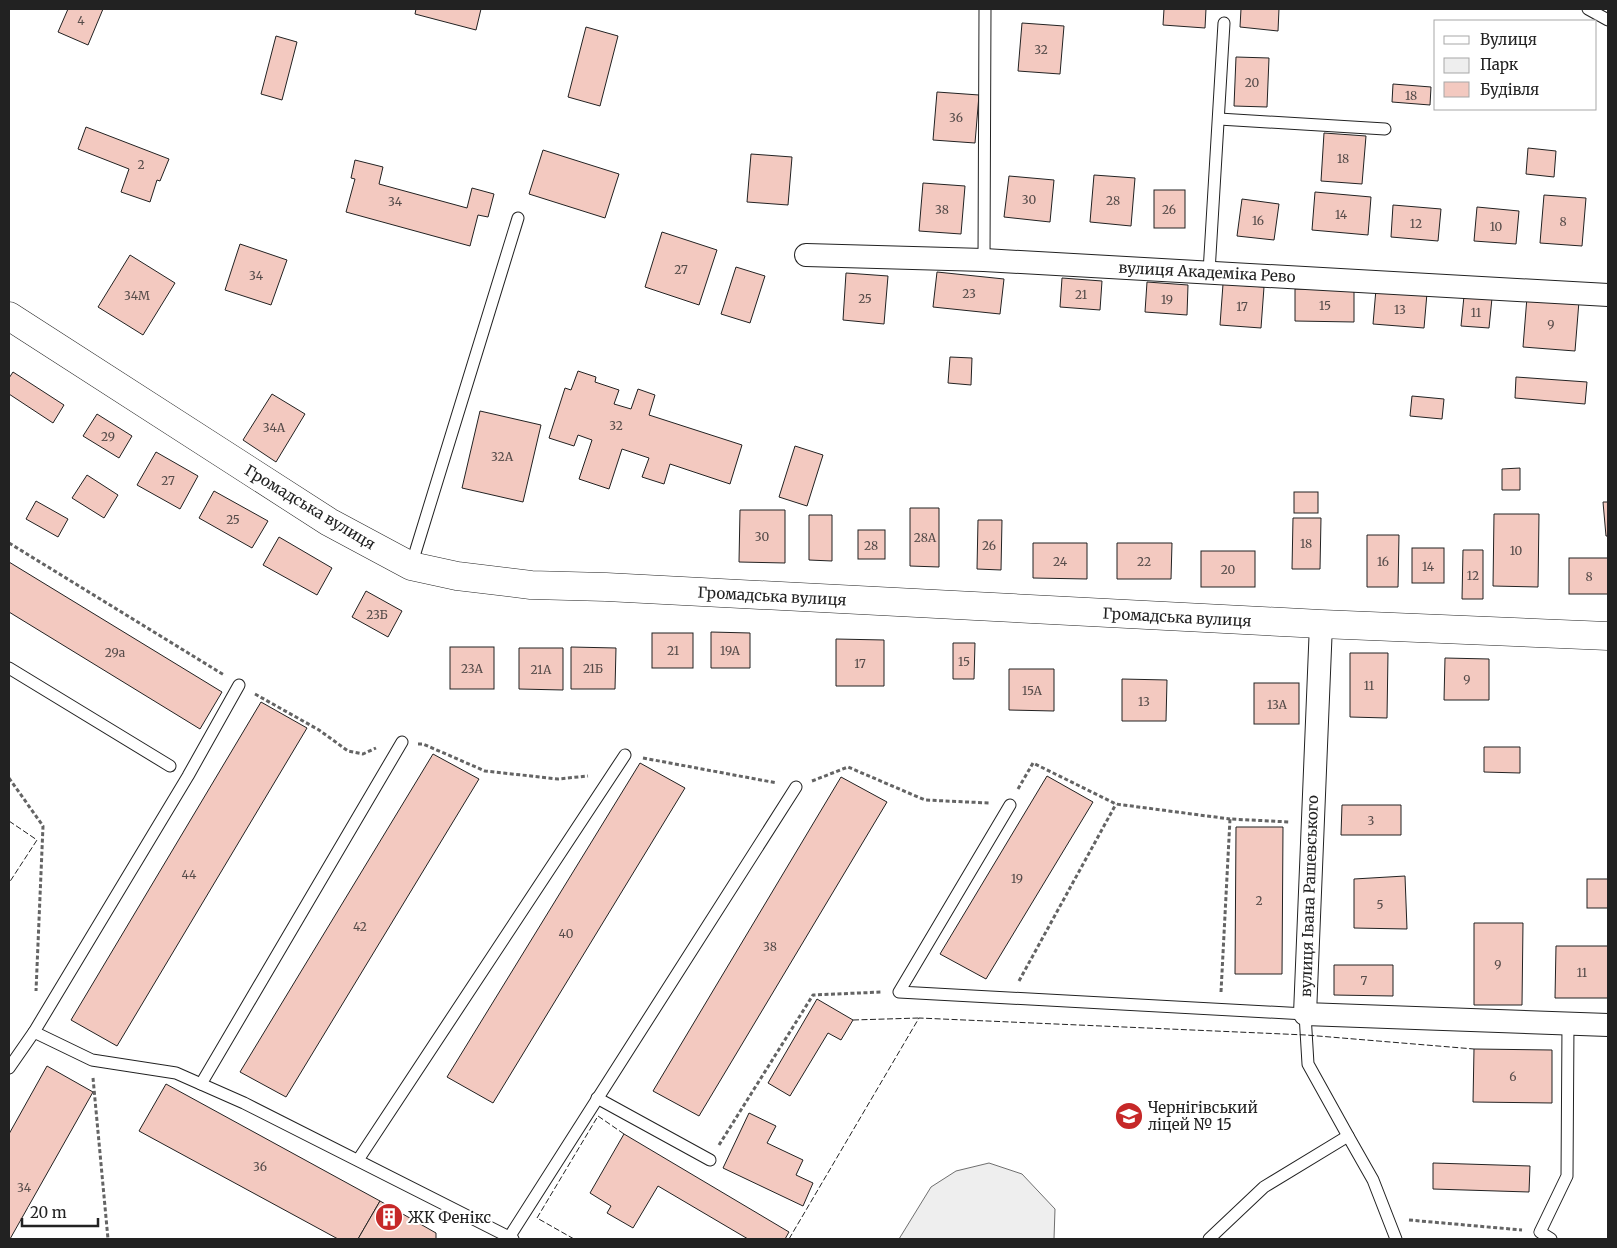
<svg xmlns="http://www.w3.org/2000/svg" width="1617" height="1248" font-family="Merriweather,serif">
  <rect width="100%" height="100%" fill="#fff"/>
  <path fill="#eee" stroke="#6f6f6f" d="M989 1163 1022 1174 1055 1209 1054 1239H899L931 1187 956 1171Z"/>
  <g fill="#f3c9c0" stroke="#222">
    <path d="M68 9H103L88 45 58 32Z"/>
    <path d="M416 9H481L476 30 415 14Z"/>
    <path d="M1164 9H1206L1205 28 1163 25Z"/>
    <path d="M1241 9H1279L1278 31 1240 27Z"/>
    <path d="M1022 23 1064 26 1060 74 1018 71Z"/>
    <path d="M586 27 618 36 600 106 568 97Z"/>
    <path d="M276 36 297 42 282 100 261 94Z"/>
    <path d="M1236 57 1269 58 1267 107 1234 106Z"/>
    <path d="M1393 84 1431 87 1430 105 1392 102Z"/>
    <path d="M937 92 979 95 975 143 933 140Z"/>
    <path d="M86 127 169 159 160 181 157 180 150 202 121 192 129 169 78 149Z"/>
    <path d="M1324 133 1366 136 1362 184 1321 181Z"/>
    <path d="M1528 148 1556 151 1554 177 1526 174Z"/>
    <path d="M543 150 619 174 605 218 529 194Z"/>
    <path d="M751 154 792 157 788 205 747 202Z"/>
    <path d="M355 160 383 167 379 184 467 208 472 188 494 194 488 217 478 215 470 246 346 212 355 179 351 178Z"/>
    <path d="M1094 175 1135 178 1131 226 1090 222Z"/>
    <path d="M1009 176 1054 180 1050 222 1004 217Z"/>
    <path d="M923 183 965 186 961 234 919 231Z"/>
    <rect x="1154" y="190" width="31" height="38"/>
    <path d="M1315 192 1371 197 1368 235 1312 230Z"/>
    <path d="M1544 195 1586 198 1582 246 1540 243Z"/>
    <path d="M1242 199 1279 204 1274 240 1237 236Z"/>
    <path d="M1393 205 1441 209 1438 241 1391 237Z"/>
    <path d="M1477 207 1519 211 1516 244 1474 241Z"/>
    <path d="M662 232 717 250 699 305 645 287Z"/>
    <path d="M240 244 287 260 271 305 225 290Z"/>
    <path d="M130 255 175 283 143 335 98 307Z"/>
    <path d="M736 267 765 276 750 323 721 314Z"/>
    <path d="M937 272 1004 279 1000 314 933 307Z"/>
    <path d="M846 273 888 276 884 324 843 320Z"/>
    <path d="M1062 278 1102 281 1100 310 1060 307Z"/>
    <path d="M1147 282 1188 285 1187 315 1145 312Z"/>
    <path d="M1223 284 1264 287 1261 328 1220 325Z"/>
    <path d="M1295 289H1354V322L1295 321Z"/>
    <path d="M1376 289 1427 293 1424 328 1373 324Z"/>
    <path d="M1464 296 1492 298 1489 328 1461 326Z"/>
    <path d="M1527 297 1579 301 1575 351 1523 347Z"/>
    <path d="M950 357 972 358 971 385 948 383Z"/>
    <path d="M578 371 596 377 595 382 619 390 614 404 631 409 638 389 655 395 649 415 742 445 730 484 670 464 664 484 642 477 649 458 622 449 609 489 579 479 592 440 578 435 574 446 549 438 565 388 571 390Z"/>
    <path d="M13 372 64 405 53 423 9 394V378Z"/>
    <path d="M1516 377 1587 382 1585 404 1515 398Z"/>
    <path d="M272 394 305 414 276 462 243 440Z"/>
    <path d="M1412 396 1444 399 1442 419 1410 416Z"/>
    <path d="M480 411 541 425 523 502 462 488Z"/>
    <path d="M97 414 132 436 119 458 83 436Z"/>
    <path d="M795 446 823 455 807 506 779 497Z"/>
    <path d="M156 452 198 476 180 509 137 485Z"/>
    <path d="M1520 468V490H1502V469Z"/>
    <path d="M87 475 118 495 104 518 72 498Z"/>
    <path d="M214 491 268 521 252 548 199 518Z"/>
    <rect x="1294" y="492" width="24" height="21"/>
    <path d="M36 501 68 519 58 537 26 519Z"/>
    <path d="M1603 502H1608V536H1606Z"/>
    <path d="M910 508H939V567L910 566Z"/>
    <path d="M740 510H785V563L739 562Z"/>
    <path d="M1494 514H1539L1538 587 1493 586Z"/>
    <path d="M809 515H832V561L809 560Z"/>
    <path d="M1293 518H1321L1320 569H1292Z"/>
    <path d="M978 520H1002L1001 570 977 569Z"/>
    <rect x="858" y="530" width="27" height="29"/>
    <path d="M1367 535H1399L1398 587H1367Z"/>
    <path d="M279 537 332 568 317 595 263 565Z"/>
    <path d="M1033 543H1087V579L1033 578Z"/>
    <path d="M1117 543H1172L1171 579H1117Z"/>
    <rect x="1412" y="548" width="32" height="35"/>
    <path d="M1463 550H1483V599H1462Z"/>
    <rect x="1201" y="551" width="54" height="36"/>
    <rect x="1569" y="558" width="39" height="36"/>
    <path d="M9 562 222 692 200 729 9 612Z"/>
    <path d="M366 591 402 611 388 637 352 617Z"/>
    <path d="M711 632 750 633V668H711Z"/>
    <rect x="652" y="633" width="41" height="35"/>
    <path d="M836 639 884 640V686H836Z"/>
    <path d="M953 643H975L974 679H953Z"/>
    <rect x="450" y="647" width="44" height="42"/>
    <path d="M571 647 616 648 615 689H571Z"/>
    <path d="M519 648H563V690L519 689Z"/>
    <path d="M1350 653H1388L1387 718 1350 717Z"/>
    <path d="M1445 658 1489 659V700H1444Z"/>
    <path d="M1009 669H1054V711L1009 710Z"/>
    <path d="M1122 679 1167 680 1166 721H1122Z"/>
    <rect x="1254" y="683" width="45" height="41"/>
    <path d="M261 702 307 728 117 1046 71 1020Z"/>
    <path d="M1484 747H1520V773L1484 772Z"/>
    <path d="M433 754 479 779 286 1097 240 1072Z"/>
    <path d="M640 763 685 788 493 1103 447 1077Z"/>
    <path d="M1047 776 1093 802 986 979 940 954Z"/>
    <path d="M841 777 887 802 699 1116 653 1091Z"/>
    <path d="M1342 805H1401V835H1341Z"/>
    <path d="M1236 827H1283L1282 974H1235Z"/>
    <path d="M1405 876 1407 929 1354 928V879Z"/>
    <rect x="1587" y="879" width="21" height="29"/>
    <path d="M1474 923H1523L1522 1005H1474Z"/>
    <path d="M1556 946H1608V998H1555Z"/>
    <path d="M1334 965H1393V996L1334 995Z"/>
    <path d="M817 999 853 1020 841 1040 828 1033 790 1096 768 1083Z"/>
    <path d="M1474 1049 1552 1050V1103L1473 1102Z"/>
    <path d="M47 1066 93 1092 10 1239H9V1134Z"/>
    <path d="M166 1084 380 1201 358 1239H338L139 1131Z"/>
    <path d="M749 1113 776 1126 767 1143 803 1160 796 1175 813 1183 803 1206 723 1168Z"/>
    <path d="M624 1134 789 1232 785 1239H748L658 1186 633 1228 607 1213 611 1206 590 1193Z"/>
    <path d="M1433 1163 1530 1166 1529 1192 1433 1189Z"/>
    <path d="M380 1201 436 1233V1239H358Z"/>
  </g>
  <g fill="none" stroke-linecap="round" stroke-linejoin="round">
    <defs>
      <g id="service">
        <path d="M1588 9 1608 20"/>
        <path d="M1219 119 1385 129"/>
        <path d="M984 260 985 9"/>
        <path d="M1209 272 1224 23"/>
        <path d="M411 566 518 218"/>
        <path d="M9 668 170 766"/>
        <path d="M1010 805 899 992 1305 1014 1308 1064 1348 1136"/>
        <path d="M34 1032 188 776 239 685"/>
        <path d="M9 1068 34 1032 92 1060 176 1073 244 1103 513 1239"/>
        <path d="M201 1084 402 742"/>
        <path d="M597 1098 710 1160"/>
        <path d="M358 1160 625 755"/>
        <path d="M508 1239 796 787"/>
        <path d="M1209 1239 1264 1187 1348 1136 1373 1180 1396 1239"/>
        <path d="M1551 1239 1540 1232 1567 1176 1568 1024"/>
      </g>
      <g id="minor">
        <path d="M806 255 984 260 1608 295"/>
        <path d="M1321 624 1305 1014 1608 1025"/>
      </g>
      <path id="tertiary" d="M9 316 329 522 411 566 457 576 531 585 606 587 1321 624 1608 636"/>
    </defs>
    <use href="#service" stroke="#222" stroke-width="13"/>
    <use href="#minor" stroke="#222" stroke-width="24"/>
    <use href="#tertiary" stroke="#222" stroke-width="29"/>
    <g stroke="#646464" stroke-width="3" stroke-dasharray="4 2.5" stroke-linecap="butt">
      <path d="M9 543 224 675"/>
      <path d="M255 694 319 730 348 751 363 754 376 748"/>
      <path d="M418 744H423L485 771 558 779 588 776"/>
      <path d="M643 758 777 783"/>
      <path d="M9 778 43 826 36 991"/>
      <path d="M812 781 848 767 925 800 989 803"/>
      <path d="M1018 789 1033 763 1116 804 1230 819"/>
      <path d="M1019 981 1116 804"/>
      <path d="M1221 992 1230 819 1290 822"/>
      <path d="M93 1078 108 1239"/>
      <path d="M719 1145 813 995 882 992"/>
      <path d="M1409 1220 1522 1230"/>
    </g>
    <use href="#service" stroke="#fff" stroke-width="11"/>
    <use href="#minor" stroke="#fff" stroke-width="22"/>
    <use href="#tertiary" stroke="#fff" stroke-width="28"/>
    <g stroke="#222" stroke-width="1" stroke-dasharray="6 2.5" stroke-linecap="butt">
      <path d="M9 821 37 840 9 883"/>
      <path d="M853 1020 919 1018"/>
      <path d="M574 1239 537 1218 598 1116 624 1134"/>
      <path d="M789 1239 919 1018 1306 1035 1474 1049"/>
    </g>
  </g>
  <defs>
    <symbol id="school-disc" viewBox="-11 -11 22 22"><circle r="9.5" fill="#c62828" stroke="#fff"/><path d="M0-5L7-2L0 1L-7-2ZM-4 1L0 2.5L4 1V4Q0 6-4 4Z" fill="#fff"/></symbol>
    <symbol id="building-disc" viewBox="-11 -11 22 22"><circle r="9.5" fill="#c62828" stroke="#fff"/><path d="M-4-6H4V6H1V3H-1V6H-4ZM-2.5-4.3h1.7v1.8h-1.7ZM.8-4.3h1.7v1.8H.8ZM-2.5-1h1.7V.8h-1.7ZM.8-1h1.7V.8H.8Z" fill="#fff"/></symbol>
  </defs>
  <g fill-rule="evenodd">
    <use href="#school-disc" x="1113" y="1100" width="32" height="32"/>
    <use href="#building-disc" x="373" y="1201" width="32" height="32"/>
  </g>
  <g text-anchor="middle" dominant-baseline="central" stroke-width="4" stroke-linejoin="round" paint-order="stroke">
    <g font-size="12" fill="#564c4a">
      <text x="81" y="20">4</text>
      <text x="1041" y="49">32</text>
      <text x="1252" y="82">20</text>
      <text x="1411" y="95">18</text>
      <text x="956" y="117">36</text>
      <text x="1343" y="158">18</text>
      <text x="141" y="164">2</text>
      <text x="1029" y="199">30</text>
      <text x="1113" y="200">28</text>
      <text x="395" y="201">34</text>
      <text x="942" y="209">38</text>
      <text x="1169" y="209">26</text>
      <text x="1341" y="214">14</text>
      <text x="1258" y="220">16</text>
      <text x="1563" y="221">8</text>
      <text x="1416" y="223">12</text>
      <text x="1496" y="226">10</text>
      <text x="681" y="269">27</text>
      <text x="256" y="275">34</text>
      <text x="969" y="293">23</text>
      <text x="1081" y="294">21</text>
      <text x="137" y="295">34М</text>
      <text x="865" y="298">25</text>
      <text x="1167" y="299">19</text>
      <text x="1325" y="305">15</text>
      <text x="1242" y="306">17</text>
      <text x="1400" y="309">13</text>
      <text x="1476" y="312">11</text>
      <text x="1551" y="324">9</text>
      <text x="616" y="425">32</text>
      <text x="274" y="427">34А</text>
      <text x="108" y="436">29</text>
      <text x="502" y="456">32А</text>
      <text x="168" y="480">27</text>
      <text x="233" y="519">25</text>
      <text x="762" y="536">30</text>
      <text x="925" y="537">28А</text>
      <text x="1306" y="543">18</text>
      <text x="871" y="545">28</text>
      <text x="989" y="545">26</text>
      <text x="1516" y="550">10</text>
      <text x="1060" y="561">24</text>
      <text x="1144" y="561">22</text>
      <text x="1383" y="561">16</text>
      <text x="1428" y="566">14</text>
      <text x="1228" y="569">20</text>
      <text x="1473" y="575">12</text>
      <text x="1589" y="576">8</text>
      <text x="377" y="614">23Б</text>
      <text x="673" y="650">21</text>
      <text x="730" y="650">19А</text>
      <text x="115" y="652">29а</text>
      <text x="964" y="661">15</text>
      <text x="860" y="663">17</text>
      <text x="472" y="668">23А</text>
      <text x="593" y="668">21Б</text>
      <text x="541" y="669">21А</text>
      <text x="1467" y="679">9</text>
      <text x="1369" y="685">11</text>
      <text x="1032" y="690">15А</text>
      <text x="1144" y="701">13</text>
      <text x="1277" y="704">13А</text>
      <text x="1371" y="820">3</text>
      <text x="189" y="874">44</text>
      <text x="1017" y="878">19</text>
      <text x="1259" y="900">2</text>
      <text x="1380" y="904">5</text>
      <text x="360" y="926">42</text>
      <text x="566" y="933">40</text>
      <text x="770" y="946">38</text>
      <text x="1498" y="964">9</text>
      <text x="1582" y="972">11</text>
      <text x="1364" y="980">7</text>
      <text x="1513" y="1076">6</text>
      <text x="260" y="1166">36</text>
      <text x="24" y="1187">34</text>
    </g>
    <g font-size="15" fill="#222" stroke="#fff">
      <text transform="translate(1207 272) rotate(3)">вулиця Академіка Рево</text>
      <text transform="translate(310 507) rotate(31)">Громадська вулиця</text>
      <text transform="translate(772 596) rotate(3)">Громадська вулиця</text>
      <text transform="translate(1177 617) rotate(3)">Громадська вулиця</text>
      <text transform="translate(1309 896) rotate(-88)">вулиця Івана Рашевського</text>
    </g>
    <g font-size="15" fill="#222" stroke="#fff" text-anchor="start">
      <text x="1148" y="1107">Чернігівський<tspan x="1148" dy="17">ліцей № 15</tspan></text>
      <text x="408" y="1217">ЖК Фенікс</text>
    </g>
  </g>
  <rect width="1617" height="1248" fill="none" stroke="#222222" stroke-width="20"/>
  <rect x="1434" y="20" width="162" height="90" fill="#ffffff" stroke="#a7a7a7"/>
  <rect x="1444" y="36" width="25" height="8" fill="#ffffff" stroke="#a7a7a7"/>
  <text x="1480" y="45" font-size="15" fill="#222222">Вулиця</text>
  <rect x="1444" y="58" width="25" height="15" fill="#eeeeee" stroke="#a7a7a7"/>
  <text x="1480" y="70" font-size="15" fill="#222222">Парк</text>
  <rect x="1444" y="82" width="25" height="15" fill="#f3c9c0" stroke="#a7a7a7"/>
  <text x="1480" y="95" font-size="15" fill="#222222">Будівля</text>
  <path d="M22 1218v8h76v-8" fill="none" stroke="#222222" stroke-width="2.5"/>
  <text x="30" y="1218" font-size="15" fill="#222222" stroke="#ffffff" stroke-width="4" paint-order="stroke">20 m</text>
</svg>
